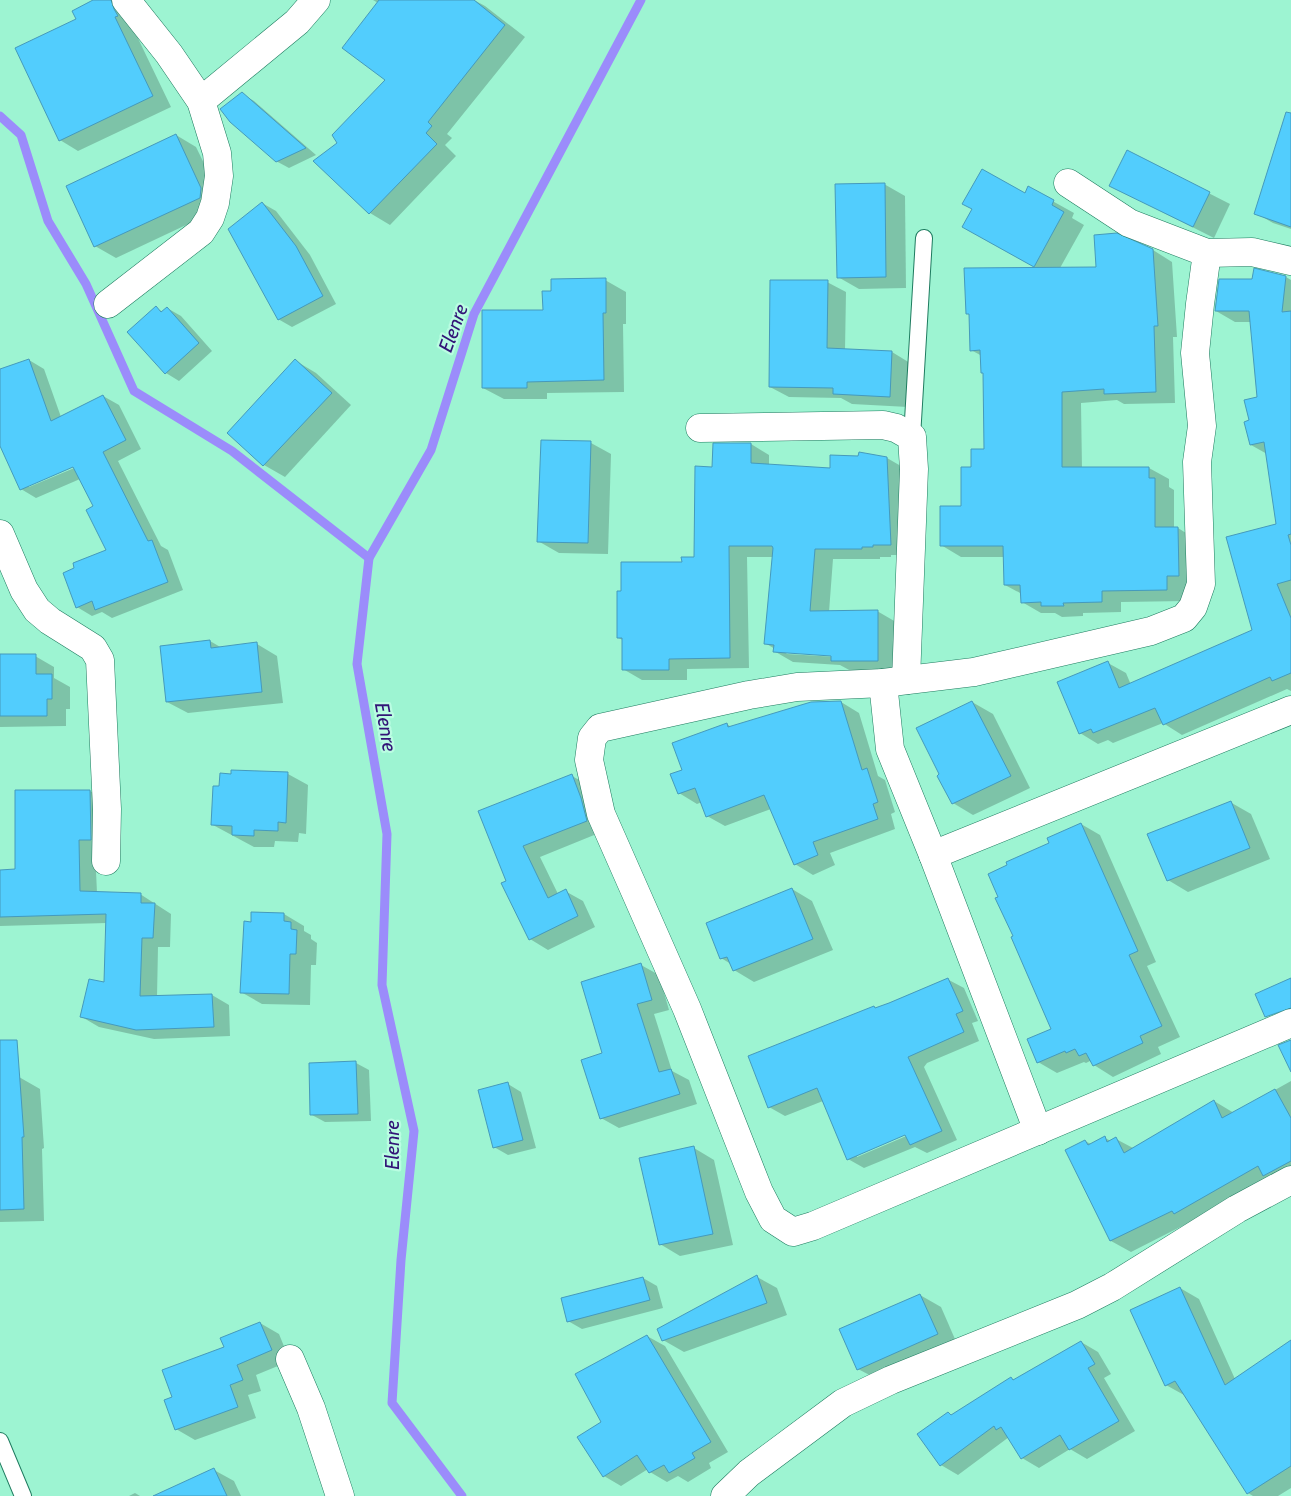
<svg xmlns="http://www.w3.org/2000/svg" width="1291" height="1496" font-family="Cabin,sans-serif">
  <rect width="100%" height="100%" fill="#9df4d2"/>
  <g fill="#0003" fill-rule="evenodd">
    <path d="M96 0H129L133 28 171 107 78 151 60 140 78 19Z"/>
    <path d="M373 0H474L485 6 525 37 447 134 452 138 445 145 456 156 390 225 370 213 315 161 339 143 387 80 378 3Z"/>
    <path d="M242 94 254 101 316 155 289 168 276 161Z"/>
    <path d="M1291 123V229L1273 223 1256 213Z"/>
    <path d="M176 135 196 147 222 200 220 209 116 258 95 246Z"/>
    <path d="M1128 152 1230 204 1214 238 1111 186Z"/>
    <path d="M884 184 905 196 906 288 859 289 838 277Z"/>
    <path d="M1029 188 1074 213 1072 218 1084 225 1060 268H1097L1153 250 1172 262 1177 337H1173L1175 403 1124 404 1117 400 1081 403 1082 469 1149 468 1169 479V487L1174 490V528H1178L1197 540 1186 601 1121 602V612L1083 613V616L1062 617 1055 613H1041L1022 602V594L1005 585V557H961L941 545 962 507 972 468 986 450 984 374 982 356 971 350 970 315 967 313 1039 269 984 239 1026 194Z"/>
    <path d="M262 203 276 211 310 255 336 304 292 327 278 319Z"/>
    <path d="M1255 270 1286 277 1291 280V691L1287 689 1182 735 1163 723 1113 743 1108 740 1098 744 1080 733 1108 663 1126 673 1131 685 1254 630 1278 525 1267 454 1251 445V421L1258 398 1251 322H1235L1216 311 1253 281Z"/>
    <path d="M605 280 626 292V324H623L624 392 547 393V399H504L483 388 544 312 552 292Z"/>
    <path d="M827 282 846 292 845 350 892 352 910 363 908 407 852 404 841 398 789 397 770 387Z"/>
    <path d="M156 308 163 312 167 308 181 316 212 351 179 381 166 373Z"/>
    <path d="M29 360 44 369 61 417 103 396 119 405 141 449 118 461 161 546 168 550 183 590 112 618 102 612 92 616 77 607 108 551 95 507 80 479 36 498 21 489 0 443V370ZM78 463 79 466 29 487V485Z"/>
    <path d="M296 361 316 373 351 405 285 477 264 465 229 433Z"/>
    <path d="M591 443 611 454 608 554 559 553 538 541Z"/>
    <path d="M751 444 769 455V466L831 469 887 458 906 469 910 555H891V557H880V559H833L829 612 877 611 896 622V671H851L840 665 793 662 774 651 775 649 765 643 774 557H747L749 668 687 669V680H642L623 669V640L618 638 683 563 695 559 714 468ZM784 651 837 655V657L787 654Z"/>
    <path d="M210 641 222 648 257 644 277 656 283 703 188 713 167 702 161 647Z"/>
    <path d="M0 656H35L54 667V678L70 687V709H66V726L0 727Z"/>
    <path d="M841 702 859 713 878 776 885 780 895 812 891 814 895 829 830 853 835 865 813 875 795 864 771 809 725 826 707 816 702 802 697 804 679 793 684 770 727 724 731 727Z"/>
    <path d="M972 702 993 714 1030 788 973 815 953 803Z"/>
    <path d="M288 774 308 785 306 834 299 833 298 842 275 841 274 847H254L213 825Z"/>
    <path d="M572 776 590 786 604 831 540 857 558 894 565 891 583 901 595 927 548 950 530 939 480 812Z"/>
    <path d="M16 791H90L107 801 95 849 97 893 140 894 171 914 170 947H158L157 997 212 995 229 1005 230 1036 154 1039 99 1027 82 1017 105 983 107 923 0 926V871L16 870Z"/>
    <path d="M1230 802 1251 814 1270 859 1188 892 1168 880Z"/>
    <path d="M1081 824 1100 835 1156 962 1147 966 1180 1037 1158 1047 1161 1054 1113 1077 1094 1065 1090 1061 1086 1063 1084 1062 1057 1073 1038 1062 1053 1029 1051 844Z"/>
    <path d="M792 889 812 901 833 950 754 982 734 970 731 964 721 958Z"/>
    <path d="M284 914 304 926V931L311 935V939L317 943 316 965H311L310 1005 262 1004 241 992 252 923Z"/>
    <path d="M641 965 659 975 669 1010 654 1014 672 1071 689 1080 697 1104 619 1128 601 1118 604 1054Z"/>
    <path d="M947 979 964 988 978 1021 972 1023 979 1041 927 1063 924 1067 957 1140 927 1153 915 1147 864 1168 848 1159 823 1101 785 1116 769 1107 876 1009ZM910 1132 911 1134 857 1157V1154Z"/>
    <path d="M356 1063 369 1070 371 1121 325 1122 312 1115Z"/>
    <path d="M19 1077 40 1089 44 1148 42 1149 44 1221 0 1222V1078Z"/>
    <path d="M1291 1081V1182L1190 1222 1131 1252 1111 1241 1067 1150 1085 1141 1091 1144 1105 1138 1111 1141 1116 1139 1133 1148 1214 1101 1234 1113Z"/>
    <path d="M508 1084 521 1092 536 1148 508 1155 494 1147Z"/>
    <path d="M694 1148 714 1160 733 1245 680 1256 660 1244Z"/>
    <path d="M757 1277 777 1288 787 1315 684 1352 663 1340Z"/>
    <path d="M643 1278 657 1286 663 1308 582 1329 568 1321Z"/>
    <path d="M1180 1288 1199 1299 1235 1379 1291 1348V1488L1278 1496H1253L1248 1493 1184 1395 1166 1385Z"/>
    <path d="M920 1295 941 1307 958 1346 879 1380 858 1369Z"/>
    <path d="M260 1323 279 1334 290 1361 256 1375 261 1391 248 1395 256 1418 195 1440 176 1429 174 1398 225 1348Z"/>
    <path d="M647 1336 665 1346 728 1452 709 1463 711 1468 688 1482 678 1476 667 1482 650 1472 648 1469 621 1486 604 1476 603 1422Z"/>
    <path d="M1081 1342 1098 1352 1111 1374 1104 1378 1135 1431 1087 1459 1070 1449 1039 1468 1022 1458 1009 1437 958 1475 941 1465 948 1413 952 1415 1011 1378 1015 1380Z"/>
    <path d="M214 1470 234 1481 241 1496H156Z"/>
    <path d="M135 1493 140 1496H129Z"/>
  </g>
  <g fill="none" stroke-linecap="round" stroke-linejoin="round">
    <g stroke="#9b8cfb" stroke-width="9">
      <path d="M0 116 21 135 48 221 86 284 134 391 232 451 369 558"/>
      <path d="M462 1496 392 1403 401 1260 414 1131 382 985 387 834 357 664 369 558 431 450 474 314 641 0"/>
    </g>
  </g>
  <g fill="#52cdfd" stroke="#459abc">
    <path d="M93 0H111L114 9 118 16 115 17 153 96 59 141 15 48 76 19 72 11Z"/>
    <path d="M379 0H474L505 25 428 122 432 126 426 133 437 144 369 214 313 161 337 143 332 135 385 80 342 48Z"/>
    <path d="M242 92 306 148 276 162 230 122 220 109Z"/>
    <path d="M1286 112 1291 113V227L1254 214Z"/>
    <path d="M176 134 201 188 200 198 94 247 66 186Z"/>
    <path d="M1127 150 1210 192 1193 227 1109 186Z"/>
    <path d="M982 169 1025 193 1028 186 1054 200 1052 205 1064 212 1034 267 962 227 972 209 962 204Z"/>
    <path d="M885 183 886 277 837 278 835 184Z"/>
    <path d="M262 202 296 246 323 296 278 320 228 229Z"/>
    <path d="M1117 233 1153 249 1158 326H1154L1156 392 1104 394V389L1062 392V467H1149V478H1155V527H1178L1179 576H1167V590L1102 591V602L1063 603 1064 606H1041V602L1021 603 1020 585H1004L1003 546H940V506H961V467H971V449H984L983 373H981L980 350 970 351 969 314H966L964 268 1096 267 1094 235Z"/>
    <path d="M1254 268 1286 276 1282 312 1291 311V534L1288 535 1291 545V580L1277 584 1291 618V673L1272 681 1270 677 1163 725 1155 708 1093 733 1091 729 1079 734 1057 682 1108 661 1119 688 1252 630 1226 537 1276 524 1264 442 1250 445 1244 422 1249 420 1244 400 1257 397 1249 311H1215L1219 279H1252Z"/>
    <path d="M606 278V313H603L604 380 527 382V388H482V310H543L542 291H551V279Z"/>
    <path d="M770 280H828L827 348 892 351 890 397 833 394V388L769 387Z"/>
    <path d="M156 306 161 312 167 307 199 343 165 374 127 332Z"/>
    <path d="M29 359 51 421 103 395 126 440 103 452 148 541 152 540 168 582 95 610 92 601 76 608 63 573 74 568 73 563 106 550 86 510 93 506 73 467 20 490 0 446V369Z"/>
    <path d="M295 359 332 393 263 466 227 433Z"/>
    <path d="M541 440 591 441 588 543 537 542Z"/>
    <path d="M713 443H751V463L830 468V455L858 456 859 452 887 457 891 545H873V547H862V549H815L810 611 878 610V661H831V656L773 652 774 645 764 644 773 548 772 546H729L730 658 669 659V670H622V638H617V591H621V562H682L681 557H694L695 466 712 467Z"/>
    <path d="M210 640 211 648 257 642 262 692 166 702 160 646Z"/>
    <path d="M0 654H36V674H52V699H47V716H0Z"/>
    <path d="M841 701 862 770 867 768 878 802 873 804 878 819 813 842 818 855 794 865 764 795 706 817 695 788 678 794 670 774 682 770 672 743 727 723 728 727 811 702Z"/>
    <path d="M972 701 1011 776 952 804 937 776 939 774 916 728Z"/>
    <path d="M231 770 288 772 286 823 278 822V831L254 830V836L232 835V826L211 825 213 786H219L220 773 231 774Z"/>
    <path d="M572 774 581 798 587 821 523 846 548 898 566 889 578 916 529 940 501 883 506 881 478 811Z"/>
    <path d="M15 790H90L91 840H79L80 891 141 893V903H155L153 938H142L140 996 212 994 214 1027 136 1030 80 1017 89 979 104 982 106 914 0 917V870L15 869Z"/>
    <path d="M1231 801 1250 848 1167 881 1147 834Z"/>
    <path d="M1081 823 1138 951 1129 955 1162 1026 1140 1036 1143 1043 1093 1066 1086 1053 1079 1056 1075 1049 1066 1053 1065 1051 1037 1063 1027 1039 1051 1029 1011 937 1013 936 995 898 998 897 988 874 1007 865 1006 862 1049 843 1047 838Z"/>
    <path d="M792 888 813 939 733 971 727 957 720 959 706 923Z"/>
    <path d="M251 912 284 913V921L291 922V929L297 930 296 954H290L289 994 240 993 244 921 251 922Z"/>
    <path d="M641 963 652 1000 637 1004 659 1072 671 1069 680 1094 600 1119 581 1060 602 1053 581 982Z"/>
    <path d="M948 978 963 1011 956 1014 964 1032 908 1057 942 1131 910 1145 905 1135 847 1160 817 1088 768 1108 748 1056 874 1006 875 1008 889 1003Z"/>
    <path d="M1291 978V1008L1265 1017 1255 994Z"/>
    <path d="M0 1040H17L24 1137H22L24 1209 0 1210Z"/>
    <path d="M1291 1040V1072L1278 1045Z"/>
    <path d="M356 1061 358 1114 310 1115 309 1063Z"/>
    <path d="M508 1082 523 1140 493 1148 478 1090Z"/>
    <path d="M1275 1089 1291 1118V1161L1263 1176 1258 1166 1174 1214 1172 1211 1110 1241 1065 1150 1085 1140 1088 1145 1105 1136 1107 1142 1116 1137 1124 1153 1214 1100 1222 1118Z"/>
    <path d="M694 1146 713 1234 659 1245 639 1158Z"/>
    <path d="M757 1275 767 1303 662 1341 657 1329Z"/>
    <path d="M643 1277 650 1300 567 1322 561 1298Z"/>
    <path d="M1180 1287 1225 1385 1291 1340V1466L1247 1494 1175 1381 1165 1386 1130 1310Z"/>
    <path d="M920 1294 938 1334 857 1370 839 1329Z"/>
    <path d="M260 1322 272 1350 237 1365 243 1380 230 1385 238 1407 175 1430 164 1400 172 1397 162 1370 224 1347 220 1338Z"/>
    <path d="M647 1335 711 1442 692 1453 695 1458 669 1473 664 1465 649 1473 637 1455 603 1477 577 1437 601 1422 575 1374Z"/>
    <path d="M1081 1341 1095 1364 1088 1368 1119 1421 1069 1450 1060 1435 1021 1459 1001 1427 996 1430 994 1426 940 1466 917 1434 948 1412 951 1415 1011 1377 1013 1380Z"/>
    <path d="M214 1468 227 1496H153Z"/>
  </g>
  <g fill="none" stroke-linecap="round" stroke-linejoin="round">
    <defs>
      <g id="service">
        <path d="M912 437 924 238"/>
        <path d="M0 1441 23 1496"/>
      </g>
      <g id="minor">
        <path d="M201 101 297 22 316 0"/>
        <path d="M1068 183 1129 223 1207 253 1252 252 1291 261"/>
        <path d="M1207 253 1200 304 1195 353 1202 426 1197 462 1201 584 1193 607 1184 618 1151 631 974 672 883 683 797 687 749 695 600 728 592 738 589 760 601 814 687 1009 759 1192 773 1219 793 1232 813 1226 1291 1023"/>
        <path d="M108 304 201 232 210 218 215 203 219 176 217 153 201 101 169 54 126 0"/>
        <path d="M700 428 883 425 896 428 912 437 914 469 906 680"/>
        <path d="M0 534 24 590 37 610 50 621 93 648 100 660 107 809 106 861"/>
        <path d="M883 683 890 749 933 855 1038 1131"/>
        <path d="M933 855 1291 710"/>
        <path d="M290 1359 311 1408 340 1496"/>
        <path d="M725 1496 749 1473 843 1403 891 1380 1077 1305 1112 1287 1237 1209 1291 1180"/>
      </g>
    </defs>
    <use href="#service" stroke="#1e7b5f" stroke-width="18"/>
    <use href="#minor" stroke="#1e7b5f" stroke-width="29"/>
    <use href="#service" stroke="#fff" stroke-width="16"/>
    <use href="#minor" stroke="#fff" stroke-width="28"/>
  </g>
  <g text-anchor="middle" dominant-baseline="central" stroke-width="4.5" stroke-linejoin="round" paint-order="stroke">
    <g font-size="20" font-style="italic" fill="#321577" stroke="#bafde2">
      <text transform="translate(453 328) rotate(-70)">Elenre</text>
      <text transform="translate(386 727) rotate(80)">Elenre</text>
      <text transform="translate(392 1145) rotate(-90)">Elenre</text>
    </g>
  </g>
</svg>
